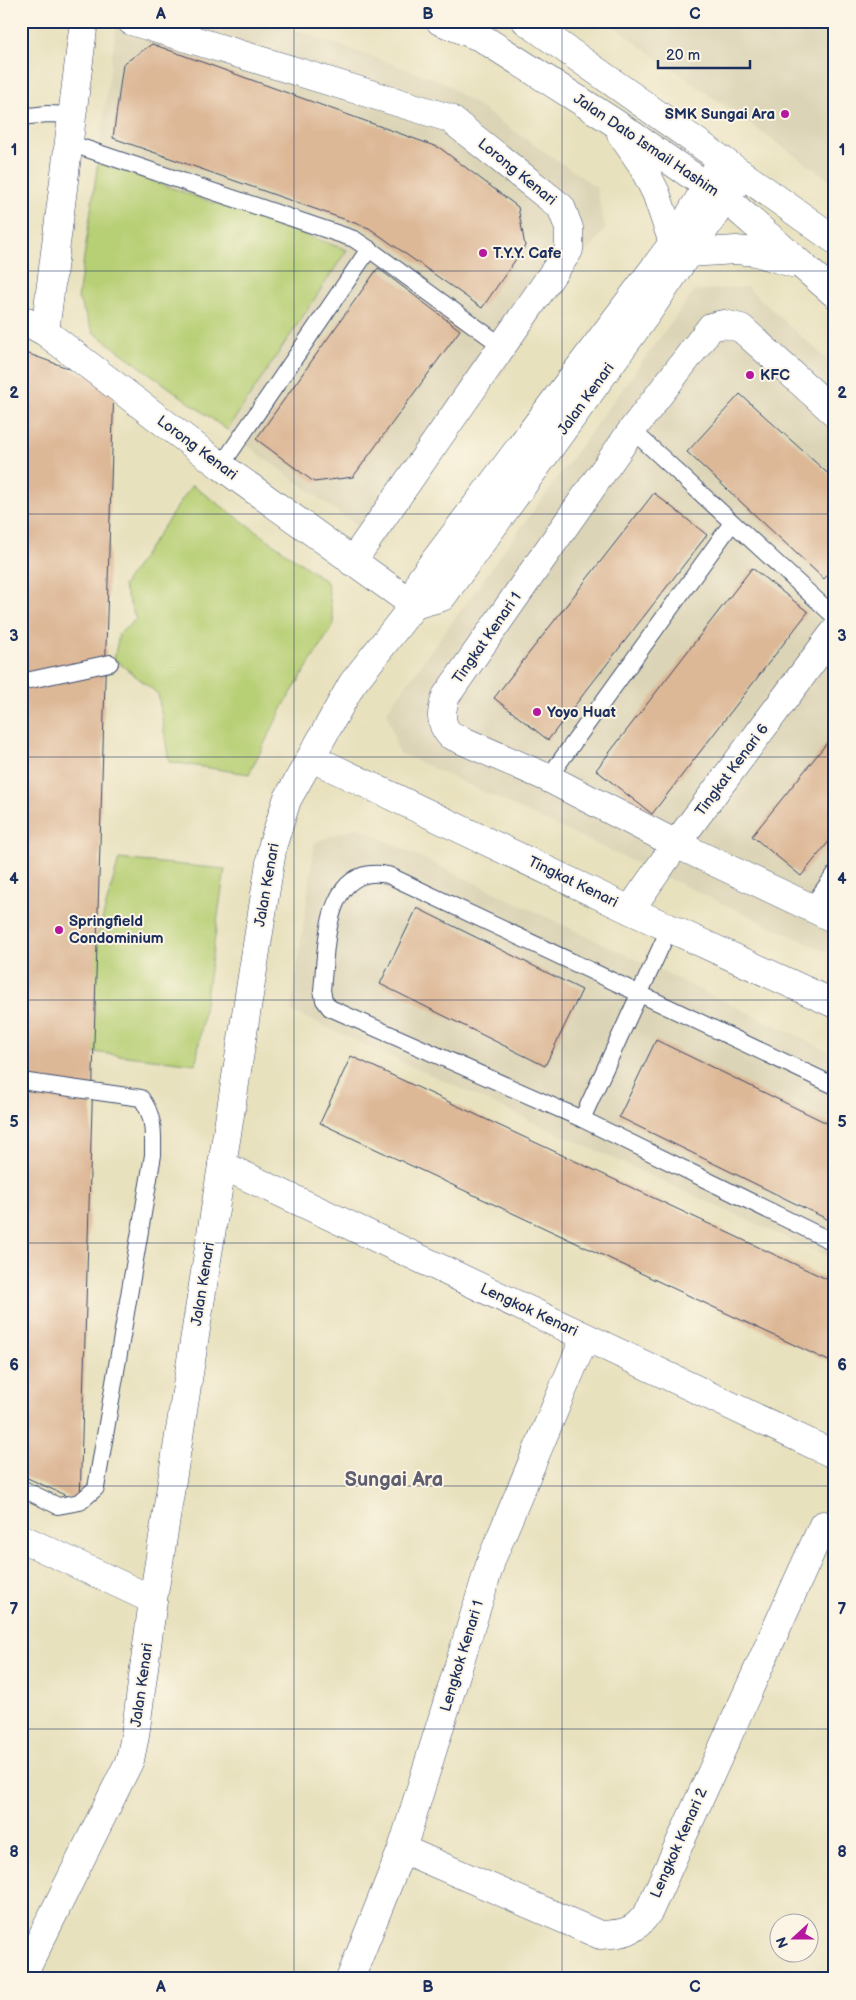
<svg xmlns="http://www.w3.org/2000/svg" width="856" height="2000" font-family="'Balsamiq Sans',sans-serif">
  <rect width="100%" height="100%" fill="#fcf5e5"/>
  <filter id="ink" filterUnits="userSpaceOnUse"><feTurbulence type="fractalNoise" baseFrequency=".02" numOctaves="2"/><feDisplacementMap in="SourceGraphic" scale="10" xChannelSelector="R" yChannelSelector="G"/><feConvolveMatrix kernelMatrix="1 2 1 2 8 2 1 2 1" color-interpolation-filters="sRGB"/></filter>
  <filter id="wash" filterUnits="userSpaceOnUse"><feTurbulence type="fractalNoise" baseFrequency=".0096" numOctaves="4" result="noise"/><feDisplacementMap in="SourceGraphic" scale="20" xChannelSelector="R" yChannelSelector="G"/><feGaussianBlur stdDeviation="1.12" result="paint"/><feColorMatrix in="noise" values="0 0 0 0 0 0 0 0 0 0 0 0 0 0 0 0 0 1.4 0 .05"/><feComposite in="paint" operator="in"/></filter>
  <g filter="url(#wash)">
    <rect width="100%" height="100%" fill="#e8e1be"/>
    <g fill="#dcd4b6">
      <path d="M117 21H271L443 82 596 187 605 228 381 544 93 332 78 298Z"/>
      <path d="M608 21H835V184L636 43Z"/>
      <path d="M747 287 835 367V956L398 752 387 711 694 291Z"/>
      <path d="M357 827 835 1054V1260L291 1011 315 842Z"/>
    </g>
    <g fill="#b7cf74" stroke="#697f69">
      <path d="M98 162 347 250 227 430 93 332 78 298Z"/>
      <path d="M192 485 327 582 334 624 285 703 249 774 169 762 158 694 114 659 119 634 136 619 123 586Z"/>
      <path d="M119 859 225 869 196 1064 66 1049Z"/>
    </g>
    <g id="blocks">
      <g fill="#ddb897">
        <path d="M152 44 440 148 518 207 525 246 482 308 369 228 113 138 123 64Z"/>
        <path d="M378 268 460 330 353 477 314 482 256 439Z"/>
        <path d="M21 351 114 385 80 1502 21 1475Z"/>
        <path d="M740 394 835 480V567L824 579 687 452Z"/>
        <path d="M654 493 707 535 548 740 494 698Z"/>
        <path d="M752 568 808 612 652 814 596 770Z"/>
        <path d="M835 733V834L801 876 752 836Z"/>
        <path d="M417 908 582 990 545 1066 380 984Z"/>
        <path d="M656 1040 835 1127V1223L619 1117Z"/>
        <path d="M351 1056 835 1283V1364L320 1123Z"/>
      </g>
    </g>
  </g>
  <g filter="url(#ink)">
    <use href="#blocks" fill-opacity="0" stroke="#3a4a6c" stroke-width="1"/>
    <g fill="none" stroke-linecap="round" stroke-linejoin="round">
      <defs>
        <g id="service">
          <path d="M21 117 47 114 72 115"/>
          <path d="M69 143 354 239 369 249 502 346"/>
          <path d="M632 430 835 617"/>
          <path d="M221 466 369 249"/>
          <path d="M21 682 110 663"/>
          <path d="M548 778 732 523"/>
          <path d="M811 907 835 874"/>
          <path d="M21 1081 141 1098C155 1117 153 1133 153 1155L96 1488 80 1502 58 1506 21 1488"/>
          <path d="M835 1086 388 875C323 863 327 948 322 990L324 1000 330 1008 582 1119 835 1243"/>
          <path d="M582 1119 670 927"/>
        </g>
        <g id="minor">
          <path d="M131 21 449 118 561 207 569 228V250L352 562"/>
          <path d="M21 319 45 332 221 466 414 605"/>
          <path d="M45 332 84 21"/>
          <path d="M835 413 741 328 724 324 711 327 632 430 446 696C441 712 439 723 450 735L548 778 676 844 835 919"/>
          <path d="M630 910 676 844 835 631"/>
          <path d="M222 1165 835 1455"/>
          <path d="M21 1538 153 1600"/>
          <path d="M402 1849 600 1935C625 1934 635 1932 649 1911L823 1525"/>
          <path d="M350 1979 402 1849 492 1558 585 1337"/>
        </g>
        <g id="tertiary">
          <path d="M414 605 442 597 648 312 742 174"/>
          <path d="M312 758 630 910 835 1004"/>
          <path d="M21 1979 130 1760 135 1736 153 1600 273 844 287 800 352 684 414 605 421 579 673 243 722 160"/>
        </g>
        <g id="primary">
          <path d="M440 21 482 38 612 121 726 199 835 294"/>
          <path d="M526 21 835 240"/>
          <path d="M621 134 641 163 656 193 673 243"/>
          <path d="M689 253 736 250 756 252 792 263"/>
        </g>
      </defs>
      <use href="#service" stroke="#3a4a6c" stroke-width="18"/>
      <use href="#minor" stroke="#3a4a6c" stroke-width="29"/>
      <use href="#tertiary" stroke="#3a4a6c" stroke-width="29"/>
      <use href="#primary" stroke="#3a4a6c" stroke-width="29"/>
      <use href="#service" stroke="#fff" stroke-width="16"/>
      <use href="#minor" stroke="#fff" stroke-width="28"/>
      <use href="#tertiary" stroke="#fff" stroke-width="28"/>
      <use href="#primary" stroke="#fff" stroke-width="28"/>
    </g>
  </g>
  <path fill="none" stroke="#1b2f5e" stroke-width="1" stroke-opacity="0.55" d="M294 21V1979M562 21V1979M21 271H835M21 514H835M21 757H835M21 1000H835M21 1243H835M21 1486H835M21 1729H835"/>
  <g fill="#b5179e" stroke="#fcf5e5" stroke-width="2">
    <circle cx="785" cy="114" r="5"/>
    <circle cx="483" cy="253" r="5"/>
    <circle cx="750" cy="375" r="5"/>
    <circle cx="537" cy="712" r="5"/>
    <circle cx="59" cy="930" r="5"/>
  </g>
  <g text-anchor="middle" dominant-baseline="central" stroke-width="4" stroke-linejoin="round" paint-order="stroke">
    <g font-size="15" font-weight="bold" fill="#1b2f5e" stroke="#fcf5e5" text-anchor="start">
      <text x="775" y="114" text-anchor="end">SMK Sungai Ara</text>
      <text x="493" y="253">T.Y.Y. Cafe</text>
      <text x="760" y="375">KFC</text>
      <text x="547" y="712">Yoyo Huat</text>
      <text x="69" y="921">Springfield<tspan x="69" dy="17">Condominium</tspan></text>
    </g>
    <g font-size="15" fill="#1b2f5e" stroke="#fcf5e5">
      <text transform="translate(646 145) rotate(34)">Jalan Dato Ismail Hashim</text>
      <text transform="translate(517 172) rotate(39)">Lorong Kenari</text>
      <text transform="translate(586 399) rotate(-54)">Jalan Kenari</text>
      <text transform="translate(197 448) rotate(37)">Lorong Kenari</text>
      <text transform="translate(487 638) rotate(-55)">Tingkat Kenari 1</text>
      <text transform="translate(732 770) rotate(-53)">Tingkat Kenari 6</text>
      <text transform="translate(573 882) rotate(26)">Tingkat Kenari</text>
      <text transform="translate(267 885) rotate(-80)">Jalan Kenari</text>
      <text transform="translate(203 1284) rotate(-81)">Jalan Kenari</text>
      <text transform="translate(529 1310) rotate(25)">Lengkok Kenari</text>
      <text transform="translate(462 1656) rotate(-73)">Lengkok Kenari 1</text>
      <text transform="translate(142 1685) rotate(-82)">Jalan Kenari</text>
      <text transform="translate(679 1843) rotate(-66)">Lengkok Kenari 2</text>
    </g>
    <g font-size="20" font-weight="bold" fill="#5f5f72" stroke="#fcf5e5">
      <text x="394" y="1480">Sungai Ara</text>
    </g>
  </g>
  <rect width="856" height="2000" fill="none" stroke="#fcf5e5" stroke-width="55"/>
  <g transform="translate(794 1938) rotate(249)"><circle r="24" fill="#fcf5e5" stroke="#a2a6af"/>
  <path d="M0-4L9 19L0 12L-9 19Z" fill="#b5179e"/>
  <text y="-8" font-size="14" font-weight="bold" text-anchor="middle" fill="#1b2f5e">N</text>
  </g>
  <path d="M658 60v8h92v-8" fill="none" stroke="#1b2f5e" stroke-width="2.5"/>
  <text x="666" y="60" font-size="15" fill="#1b2f5e" stroke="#fcf5e5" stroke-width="4" paint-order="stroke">20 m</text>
  <rect x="28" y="28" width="800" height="1944" fill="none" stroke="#1b2f5e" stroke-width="2"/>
  <g font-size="16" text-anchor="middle" font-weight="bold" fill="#1b2f5e">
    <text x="161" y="19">A</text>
    <text x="428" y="19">B</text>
    <text x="695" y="19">C</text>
    <text x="14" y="155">1</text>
    <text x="842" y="155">1</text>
    <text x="14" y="398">2</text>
    <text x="842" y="398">2</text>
    <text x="14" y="641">3</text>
    <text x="842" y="641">3</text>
    <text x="14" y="884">4</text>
    <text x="842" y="884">4</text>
    <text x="14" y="1127">5</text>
    <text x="842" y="1127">5</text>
    <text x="14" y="1370">6</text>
    <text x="842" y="1370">6</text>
    <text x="14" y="1614">7</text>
    <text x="842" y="1614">7</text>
    <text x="14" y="1857">8</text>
    <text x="842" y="1857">8</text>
    <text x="161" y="1992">A</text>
    <text x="428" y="1992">B</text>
    <text x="695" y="1992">C</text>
  </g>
</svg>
